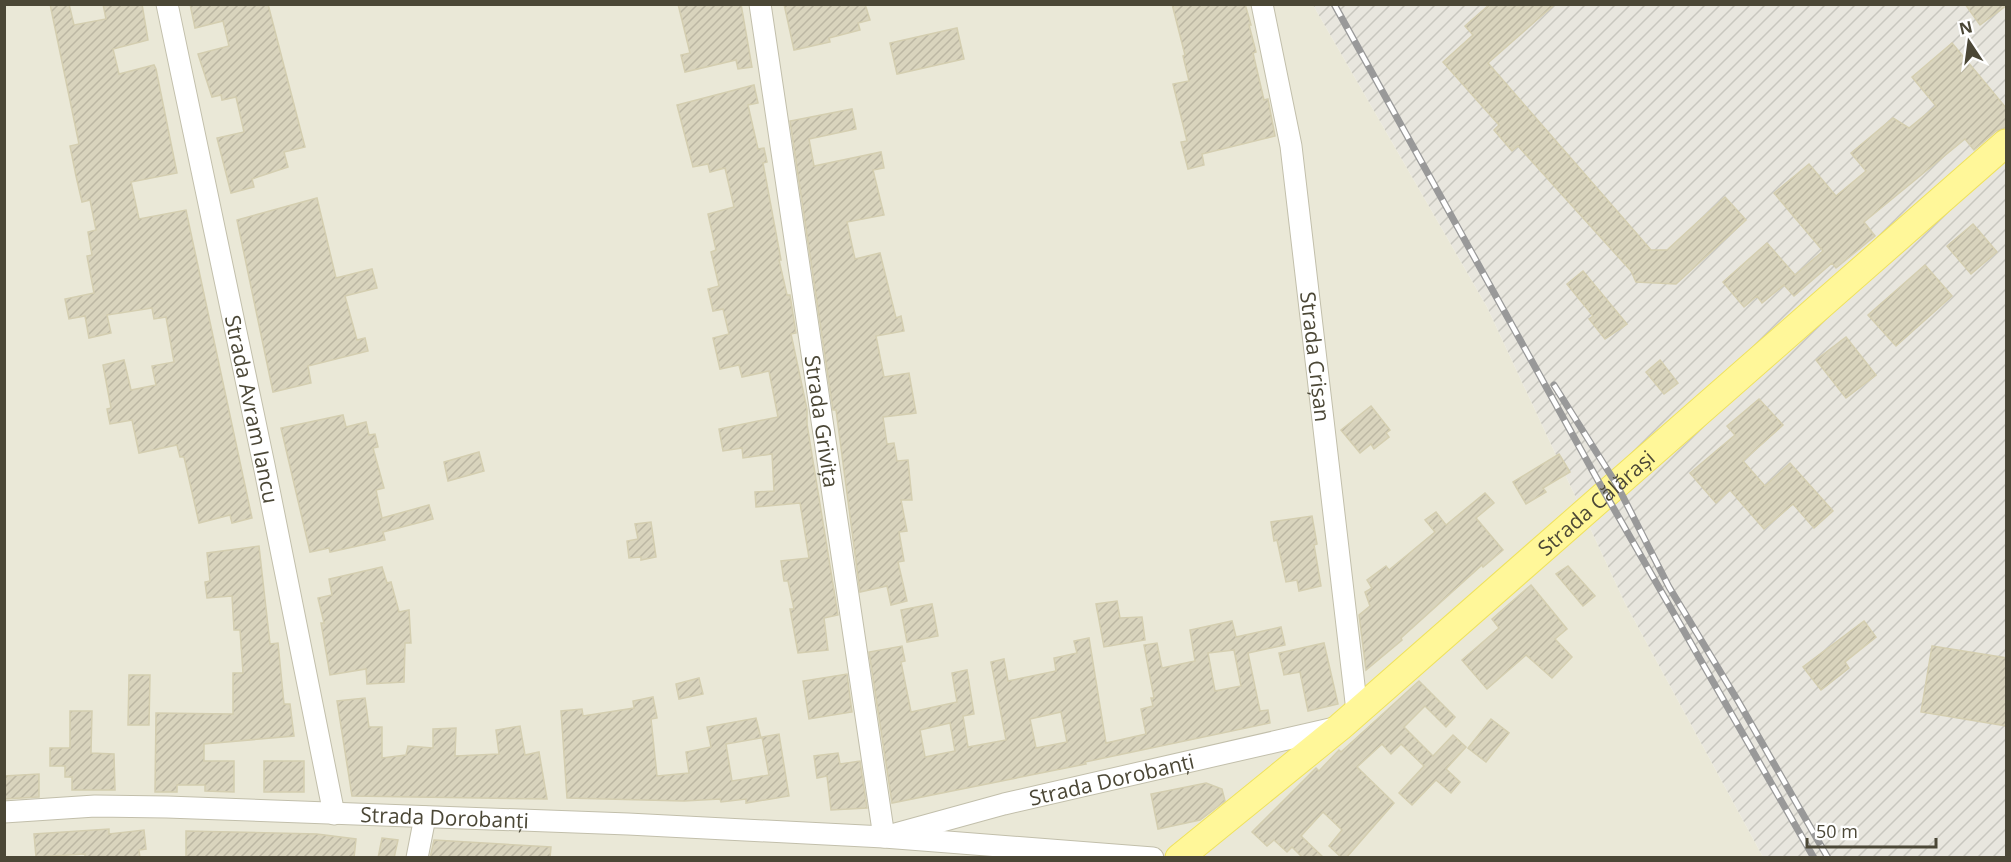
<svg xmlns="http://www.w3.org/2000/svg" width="2011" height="862" font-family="'Open Sans',sans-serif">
  <defs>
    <pattern id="industrial-furrows" width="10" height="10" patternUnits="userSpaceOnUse" patternTransform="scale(1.5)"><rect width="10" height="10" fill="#e8e6de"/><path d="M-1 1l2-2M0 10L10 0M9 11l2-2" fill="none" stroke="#c8c7bf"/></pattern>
    <pattern id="building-hatch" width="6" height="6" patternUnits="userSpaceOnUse" patternTransform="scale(1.5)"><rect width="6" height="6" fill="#d9d4bd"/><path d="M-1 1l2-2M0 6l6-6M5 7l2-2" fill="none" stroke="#bcb7a3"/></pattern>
  </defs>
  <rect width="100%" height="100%" fill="#f6f5e9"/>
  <path fill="#eae8d7" d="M5 4 1313 5 1487 307 1625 603 1763 857 5 858Z"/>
  <path fill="url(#industrial-furrows)" d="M1313 5H2006V857H1763L1625 603 1487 307Z"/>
  <g fill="url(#building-hatch)" stroke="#d4ceb0" stroke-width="1.5" fill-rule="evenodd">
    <path d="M50 4H69L74 25 106 19 103 4H142L148 40 113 49 119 74 154 65 156 69 177 173 131 182 139 219 186 210 252 518 232 523 230 515 199 523 184 457H180L177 445 139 453 132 420 110 424 107 409 111 408 103 365 124 360 131 390 156 385 152 366 174 362 166 317 154 319 152 308 107 315 111 333 89 338 85 316 69 319 65 299 94 293 87 256 92 255 88 232 96 230 90 200 82 202 76 176 70 146 79 144Z"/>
    <path d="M190 4H268L305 147 284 152 288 167 252 179 254 187 231 193 217 138 244 132 236 97 222 100 221 95 212 97 198 54 229 46 223 21 195 28Z"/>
    <path d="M678 4H741L752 67 738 69 736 60 685 72 681 55 690 53Z"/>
    <path d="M784 4H865L870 20 858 23 860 30 829 38 830 42 794 50Z"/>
    <path d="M1172 4H1245L1251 25H1249L1256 52 1253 53 1264 100 1268 99 1275 136 1202 154 1204 165 1188 169 1181 142 1187 141 1173 84 1189 81 1183 56 1185 55Z"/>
    <path d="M1490 4H1555L1488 63 1651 250H1667L1725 197 1746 220 1676 284 1636 282 1631 271 1518 146 1512 151 1494 130 1499 125 1443 62 1473 35 1465 26Z"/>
    <path d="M1965 4H2007V5L1980 25Z"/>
    <path d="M957 28 964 59 897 74 890 43Z"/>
    <path d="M1952 43 2007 109V127L1996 131 1974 150 1965 139 1864 222 1875 236 1836 268 1832 263 1794 296 1784 285 1762 303 1757 296 1744 307 1723 282 1767 243 1795 275 1823 251 1774 193 1809 164 1836 196 1866 171 1851 153 1893 118 1909 128 1936 106 1912 77Z"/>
    <path d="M754 85 758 103 748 105 758 149 764 148 767 162 763 163 781 260H779L787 295H790L796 333 791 334 807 409V424L838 615 824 618 828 650 798 653 790 609H794L788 581H784L781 561 809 558 800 503 756 507 755 492 774 491 772 454 743 458 742 448 723 451 719 429 778 417 769 371 742 377 739 365 720 369 713 338 729 334 723 309 713 311 708 289 719 286 711 252 716 250 708 214 734 207 725 168 710 172 708 164 693 167 677 105Z"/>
    <path d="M852 109 856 129 809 139 814 166 881 152 884 168 873 170 884 215 847 222 855 259 880 253 896 318 901 316 904 331 876 336 884 377 909 373 916 413 883 417 887 444 894 443 897 461 908 460 912 500H901L907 531 899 532 904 561 898 562 907 601 891 605 887 586 860 592 836 410H833L790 121Z"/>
    <path d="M317 198 336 278 372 269 377 288 345 296 357 340 365 338 368 351 308 366 311 383 273 392 237 220Z"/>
    <path d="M1973 224 1997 252 1971 274 1947 246Z"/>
    <path d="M1925 265 1952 296 1896 346 1868 315Z"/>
    <path d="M1583 271 1627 324 1605 339 1589 319 1593 316 1567 284Z"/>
    <path d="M1846 337 1876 375 1846 398 1816 360Z"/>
    <path d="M1660 360 1678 383 1664 394 1646 372Z"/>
    <path d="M1759 399 1783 425 1743 461 1765 486 1790 463 1833 511 1814 528 1793 504 1764 529 1730 490 1716 503 1690 473 1735 435 1727 426Z"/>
    <path d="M1371 406 1390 430 1386 433 1389 437 1374 449 1371 444 1360 453 1341 430Z"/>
    <path d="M343 415 346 427 366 422 369 435 375 434 378 447 373 448 384 488 376 490 382 518 429 505 433 519 383 532 385 540 330 552 329 548 310 552 281 428Z"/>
    <path d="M479 452 484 471 448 481 444 462Z"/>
    <path d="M1559 454 1570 472 1543 488 1546 492 1526 504 1513 482Z"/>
    <path d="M1485 493 1494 503 1476 518 1503 550 1483 567 1482 565 1401 638 1402 640 1366 670 1359 615 1370 606 1365 592 1372 588 1367 580 1386 566 1389 570 1435 532 1425 520 1436 512 1446 525Z"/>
    <path d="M1312 516 1317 544 1314 545 1321 586 1299 591 1297 580 1286 582 1277 540 1274 541 1271 522Z"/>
    <path d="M651 522 656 557 641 560V557L629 558 627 541 638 539 635 524Z"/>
    <path d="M259 546 270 644 278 643 284 704H290L294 736 204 744V761H234V792L205 791V785H177V792H155L156 713 233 714V673H243L240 630H234L232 596 207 598 205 582 210 581 207 553Z"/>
    <path d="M1568 566 1595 596 1583 606 1556 574Z"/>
    <path d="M382 567 387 583 391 582 399 612 409 610 411 643H405L404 682 367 684 366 669 330 675 321 623H324L318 598 332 595 329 579Z"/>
    <path d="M1531 585 1567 629 1555 639 1572 657 1552 678 1526 655 1487 689 1462 660 1499 628 1492 619Z"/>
    <path d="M1117 601 1120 618 1142 617 1145 640 1104 647 1096 604Z"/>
    <path d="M932 604 938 636 907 642 901 610Z"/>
    <path d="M1232 621 1236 637 1281 627 1285 645 1248 653 1260 711 1268 710 1270 723 1085 762 1086 764 892 803 869 652 902 646 905 661 901 662 911 712 957 702 952 673 967 670 974 714 963 716 968 747 1006 740 991 662 1004 659 1008 681 1056 671 1054 658 1077 653 1074 641 1089 638 1106 743 1146 734 1141 709 1153 706 1151 698H1154L1144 645 1157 643 1162 668 1195 661 1190 630ZM1234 650 1241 686 1215 691 1208 653ZM1061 712 1067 742 1036 748 1030 719ZM950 723 955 751 925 757 920 730Z"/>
    <path d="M1864 621 1876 637 1845 662 1849 668 1821 690 1803 667Z"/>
    <path d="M1324 643 1338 704 1308 711 1300 672 1284 675 1279 653Z"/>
    <path d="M1932 646 2007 658V726L1921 712Z"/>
    <path d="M847 674 852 712 809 719 803 681Z"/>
    <path d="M129 675H150L149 725H128Z"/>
    <path d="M699 678 703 694 679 699 676 684Z"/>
    <path d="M1419 681 1455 717 1446 727 1425 706 1404 727 1433 756 1453 735 1466 747 1446 769 1460 782 1451 793 1436 780 1412 805 1399 793 1424 766 1401 744 1391 754 1382 744 1357 767 1394 803 1346 858H1342L1329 846 1342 830 1323 812 1301 836 1324 858H1303L1292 847 1287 852 1274 840 1267 846 1252 832 1316 768 1319 771 1339 750 1341 752Z"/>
    <path d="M653 697 657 718 651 719 657 776 689 773 686 752 711 747 707 727 756 718 761 738 726 744 732 781 769 775 762 737 779 734 789 796 746 803V799L721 802 720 799 684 801 567 798 561 711 582 709 583 716 634 708 633 701Z"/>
    <path d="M365 698 369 727H382V758L406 755 408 746 433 748V729L456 728 455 756 499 754 496 730 520 726 525 755 539 752 547 799 352 796 337 701Z"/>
    <path d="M70 711H92L91 753 114 754 115 790H72V777H65V766H50V748H70Z"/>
    <path d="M1491 719 1509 733 1486 762 1468 748Z"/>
    <path d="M838 753 840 764 860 761 867 808 831 810 827 776 817 778 814 756Z"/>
    <rect x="264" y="761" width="40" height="31"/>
    <path d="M39 774V797L4 799V776Z"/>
    <path d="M1206 783 1222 789 1225 801 1200 820 1158 829 1151 794Z"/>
    <path d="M109 829V834L144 830 146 849 139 850 140 858H85V854L36 857 34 834Z"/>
    <path d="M186 831 317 834 356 839 354 858H186Z"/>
    <path d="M382 838 398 840 394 858H378Z"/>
    <path d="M434 840 551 847 550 858H430Z"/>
  </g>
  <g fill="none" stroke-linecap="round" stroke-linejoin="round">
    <defs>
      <g id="minor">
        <path id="s1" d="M167 4 264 465 334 814"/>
        <path id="s2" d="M760 4 884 837 1004 804 1339 727"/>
        <path id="s3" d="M1262 4 1291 146 1357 711"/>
        <path id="s4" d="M4 812 95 806 167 807 628 824 884 837 1153 858"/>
        <path d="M417 858 425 817"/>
      </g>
      <g id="major">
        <path id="s5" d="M1179 858 1340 727 2006 143"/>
      </g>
    </defs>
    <use href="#minor" stroke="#c2bfab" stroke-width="23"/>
    <use href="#major" stroke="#efe25e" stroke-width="29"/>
    <use href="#minor" stroke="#fff" stroke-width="21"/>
    <use href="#major" stroke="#fff799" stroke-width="27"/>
    <defs>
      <g id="rail">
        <path d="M1334 4 1606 495 1814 858"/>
        <path d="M1554 385 1617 485 1669 587 1738 701 1828 858"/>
      </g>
    </defs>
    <use href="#rail" stroke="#999" stroke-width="7"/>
    <use href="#rail" stroke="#fff" stroke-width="4.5" stroke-dasharray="14" stroke-linecap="butt"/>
  </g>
  <g text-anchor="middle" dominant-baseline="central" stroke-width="4.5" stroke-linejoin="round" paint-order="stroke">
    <g font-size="21" fill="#4b4736" stroke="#fff">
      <text stroke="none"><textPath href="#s3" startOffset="357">Strada Crișan</textPath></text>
      <text stroke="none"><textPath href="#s1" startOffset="414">Strada Avram Iancu</textPath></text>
      <text stroke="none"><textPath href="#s2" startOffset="422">Strada Grivița</textPath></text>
      <text stroke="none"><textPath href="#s5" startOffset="548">Strada Călărași</textPath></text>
      <text stroke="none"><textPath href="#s2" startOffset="1077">Strada Dorobanți</textPath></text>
      <text stroke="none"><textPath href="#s4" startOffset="441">Strada Dorobanți</textPath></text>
    </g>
  </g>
  <rect width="2011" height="862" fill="none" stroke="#4b4736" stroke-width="12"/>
  <g transform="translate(1969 42) rotate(347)" stroke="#ffffff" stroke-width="4.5" paint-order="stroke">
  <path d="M0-4.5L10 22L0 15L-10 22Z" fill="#4b4736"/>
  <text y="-9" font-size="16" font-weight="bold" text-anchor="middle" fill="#4b4736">N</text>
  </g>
  <path d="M1807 838v9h129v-9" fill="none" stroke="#4b4736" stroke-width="3"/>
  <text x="1816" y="838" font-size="18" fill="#4b4736" stroke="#ffffff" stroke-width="4.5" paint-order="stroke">50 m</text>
</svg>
